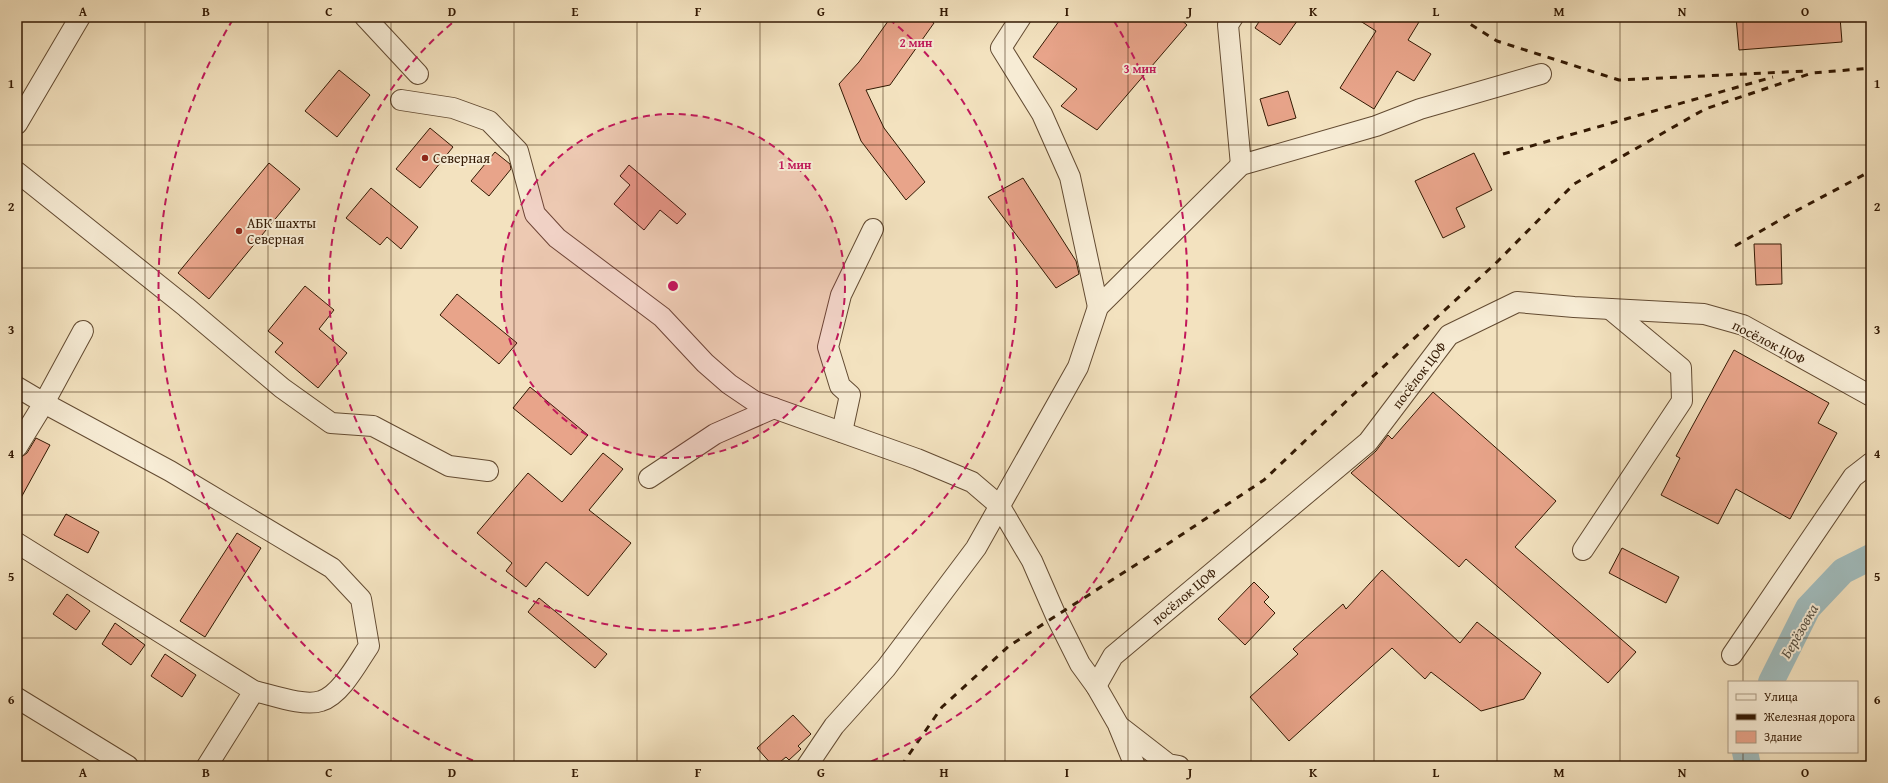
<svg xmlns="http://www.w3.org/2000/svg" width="1888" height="783" font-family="'Gentium Book Plus',serif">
  <rect width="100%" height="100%" fill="#f3e2bf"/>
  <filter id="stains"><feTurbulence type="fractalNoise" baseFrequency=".005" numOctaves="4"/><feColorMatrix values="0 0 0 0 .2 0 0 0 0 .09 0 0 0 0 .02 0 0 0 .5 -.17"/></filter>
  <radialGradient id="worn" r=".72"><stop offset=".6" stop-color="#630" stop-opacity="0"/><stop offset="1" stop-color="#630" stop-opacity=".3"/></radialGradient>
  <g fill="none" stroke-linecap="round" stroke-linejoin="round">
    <g stroke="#a0bbbc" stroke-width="26">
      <path d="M1771 682 1808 608 1843 571 1871 557"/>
      <path d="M1745 752 1748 766"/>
    </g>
  </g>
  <g fill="#e8a48a" stroke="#331903">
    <path d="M891 17H926L934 23 890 85 866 90 884 128 925 182 906 200 861 141 839 84 859 62Z"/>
    <path d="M1062 17H1178L1187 25 1097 130 1061 106 1077 89 1033 57Z"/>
    <path d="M1262 17H1300L1280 45 1255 28Z"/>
    <path d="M1354 17H1422L1408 40 1431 54 1414 81 1397 71 1374 109 1340 88 1376 31Z"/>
    <path d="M1736 17H1840L1842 42 1739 50Z"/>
    <path d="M339 70 370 95 337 137 305 111Z"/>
    <path d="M1288 91 1296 118 1268 126 1260 99Z"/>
    <path d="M430 128 453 147 420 188 396 169Z"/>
    <path d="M495 152 510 164 511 169 489 196 471 181Z"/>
    <path d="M1474 153 1492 190 1456 208 1465 227 1443 238 1415 181Z"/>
    <path d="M269 163 300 189 209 299 178 273Z"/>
    <path d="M629 165 686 214 677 224 660 210 644 230 614 204 630 185 620 176Z"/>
    <path d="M1023 178 1076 261 1079 274 1056 288 988 197Z"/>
    <path d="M371 188 418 227 401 249 387 237 380 245 346 218Z"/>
    <path d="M1754 244H1781L1782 284 1756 285Z"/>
    <path d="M305 286 334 310 319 329 347 353 318 388 275 352 283 343 268 331Z"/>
    <path d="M457 294 517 343 499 364 440 315Z"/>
    <path d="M1734 350 1829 403 1818 423 1837 433 1790 519 1736 489 1718 524 1661 495 1680 458 1676 456Z"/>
    <path d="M530 387 588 435 571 455 513 408Z"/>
    <path d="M1433 392 1556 501 1515 547 1636 652 1608 683 1466 559 1459 567 1351 473 1376 451 1388 435 1392 439Z"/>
    <path d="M36 438 50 445 17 505V463L20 458 27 453Z"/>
    <path d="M603 453 623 469 589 510 631 543 588 596 546 562 526 587 506 571 512 563 477 533 528 473 562 502Z"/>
    <path d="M66 514 99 532 88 553 54 535Z"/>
    <path d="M237 533 261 548 205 637 180 621Z"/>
    <path d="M1622 548 1679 577 1666 603 1609 573Z"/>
    <path d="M1382 570 1460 643 1477 622 1541 673 1524 699 1481 711 1431 672 1425 679 1392 648 1289 741 1250 697 1298 654 1293 649 1343 604 1346 609Z"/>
    <path d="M1254 582 1269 597 1264 602 1275 613 1245 645 1218 619Z"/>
    <path d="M67 594 90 611 76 630 53 614Z"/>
    <path d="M539 598 607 654 595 668 528 612Z"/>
    <path d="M115 623 145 645 131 665 102 644Z"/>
    <path d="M165 654 196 675 182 697 151 676Z"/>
    <path d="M793 715 811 734 798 746 801 749 789 760 786 757 775 766H773L757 748Z"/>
  </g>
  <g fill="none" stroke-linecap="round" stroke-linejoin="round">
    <defs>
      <g id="minor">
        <path d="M365 17 418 74"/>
        <path d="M1021 17 1001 48 1042 114 1070 177 1098 307"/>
        <path d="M1233 17 1228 25 1241 165"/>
        <path d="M401 100 453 108 489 121 518 151 535 214 557 238 662 317 705 363 729 384 754 401 917 459 972 482 999 505 1032 561 1056 616 1080 664 1096 686 1119 726 1168 764 1179 766"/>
        <path d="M17 124 80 17"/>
        <path d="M17 172 186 307 282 388 331 423 373 426 449 466 488 471"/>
        <path d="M17 387 44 403 170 471 332 568 361 599 369 646C358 662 341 695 321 701 304 707 272 695 254 691L17 543"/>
        <path d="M842 432 850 395 840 386 828 347 841 295 873 229"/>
        <path d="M17 447 44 403 83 331"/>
        <path d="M649 478 715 434 774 408"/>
        <path d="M1583 550 1682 401 1681 368 1610 309"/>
        <path d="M1732 655 1853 477 1871 463"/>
        <path d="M1096 686 1113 656 1368 442 1449 335 1517 302 1574 307 1704 314 1743 325 1871 396"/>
        <path d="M17 698 128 766"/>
        <path d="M1119 727 1135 766"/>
        <path d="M207 766 254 691"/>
        <path d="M807 766 834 726 886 668 976 548 1078 367 1098 307 1241 165 1376 126 1420 109 1541 74"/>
      </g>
    </defs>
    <use href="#minor" stroke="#634b32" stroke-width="22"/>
    <use href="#minor" stroke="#f7ecd5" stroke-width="20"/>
    <g stroke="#331903" stroke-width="3" stroke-dasharray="7 7" stroke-linecap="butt">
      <path d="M1459 17 1497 41 1619 80 1807 71"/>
      <path d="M1503 154 1773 77"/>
      <path d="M1735 246 1792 213 1871 171"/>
      <path d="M901 766 942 707 1009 646 1151 555 1264 480 1355 393 1497 262 1574 184 1705 109 1812 73 1871 68"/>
    </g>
  </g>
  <path fill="none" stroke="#331903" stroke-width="1" stroke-opacity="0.55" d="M145 17V766M268 17V766M391 17V766M514 17V766M637 17V766M760 17V766M883 17V766M1005 17V766M1128 17V766M1251 17V766M1374 17V766M1497 17V766M1620 17V766M1743 17V682M17 145H1871M17 268H1871M17 392H1871M17 515H1871M17 638H1871M1743 752V766"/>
  <circle cx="673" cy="286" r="172" fill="#c2185b" fill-opacity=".12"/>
  <g fill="none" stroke="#c2185b" stroke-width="2" stroke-dasharray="7 5">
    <circle cx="673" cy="286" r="172"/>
    <path d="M889 19A344 344 0 1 1 457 19"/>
    <path d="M484 765A515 515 0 0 1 232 21M1114 21A515 515 0 0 1 862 765"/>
  </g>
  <g fill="#8f2418" stroke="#f7ecd5" stroke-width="1.5">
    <circle cx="425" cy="158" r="4"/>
    <circle cx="239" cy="231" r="4"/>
  </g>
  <g text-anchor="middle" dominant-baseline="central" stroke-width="4" stroke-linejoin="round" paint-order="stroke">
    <g font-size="14" fill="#331903" stroke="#f7ecd5" text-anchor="start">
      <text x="433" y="158">Северная</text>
      <text x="247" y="223">АБК шахты<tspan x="247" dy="16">Северная</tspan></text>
    </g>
    <g font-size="14" fill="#331903" stroke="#f7ecd5">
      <text transform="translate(1769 342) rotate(27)">посёлок ЦОФ</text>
      <text transform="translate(1419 375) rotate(-53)">посёлок ЦОФ</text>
      <text transform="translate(1184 596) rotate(-40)">посёлок ЦОФ</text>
    </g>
    <g font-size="15" font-style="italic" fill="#595244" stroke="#f7ecd5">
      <text transform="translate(1799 631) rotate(-60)">Берёзовка</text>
    </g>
  </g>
  <circle cx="673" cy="286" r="6" fill="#c2185b" stroke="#f7ecd5" stroke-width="2"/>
  <g font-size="12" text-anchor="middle" font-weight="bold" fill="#c2185b" stroke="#f7ecd5" stroke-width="4" stroke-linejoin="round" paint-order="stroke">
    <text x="916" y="47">2 мин</text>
    <text x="1140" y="73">3 мин</text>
    <text x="795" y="169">1 мин</text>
  </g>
  <rect width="1888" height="783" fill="none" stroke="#f3e2bf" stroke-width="44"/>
  <rect x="1728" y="681" width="130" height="72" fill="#f7ecd5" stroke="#a99881"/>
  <rect x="1736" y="694" width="20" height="6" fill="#f7ecd5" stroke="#a99881"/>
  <text x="1764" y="701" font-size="12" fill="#331903">Улица</text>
  <rect x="1736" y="714" width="20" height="6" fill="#331903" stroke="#a99881"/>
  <text x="1764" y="721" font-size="12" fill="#331903">Железная дорога</text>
  <rect x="1736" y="731" width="20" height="12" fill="#e8a48a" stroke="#a99881"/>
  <text x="1764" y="741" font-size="12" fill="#331903">Здание</text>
  <rect x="22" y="22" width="1844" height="739" fill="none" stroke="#331903" stroke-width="1.5"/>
  <g font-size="13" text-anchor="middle" font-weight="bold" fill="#331903">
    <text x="83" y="16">A</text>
    <text x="206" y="16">B</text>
    <text x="329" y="16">C</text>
    <text x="452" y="16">D</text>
    <text x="575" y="16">E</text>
    <text x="698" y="16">F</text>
    <text x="821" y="16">G</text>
    <text x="944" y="16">H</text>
    <text x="1067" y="16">I</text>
    <text x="1190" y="16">J</text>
    <text x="1313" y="16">K</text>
    <text x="1436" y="16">L</text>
    <text x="1559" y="16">M</text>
    <text x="1682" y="16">N</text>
    <text x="1805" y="16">O</text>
    <text x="11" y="88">1</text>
    <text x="1877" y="88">1</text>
    <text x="11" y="211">2</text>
    <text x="1877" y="211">2</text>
    <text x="11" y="334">3</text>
    <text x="1877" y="334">3</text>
    <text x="11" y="458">4</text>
    <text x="1877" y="458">4</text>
    <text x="11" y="581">5</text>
    <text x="1877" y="581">5</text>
    <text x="11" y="704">6</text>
    <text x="1877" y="704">6</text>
    <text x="83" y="777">A</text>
    <text x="206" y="777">B</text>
    <text x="329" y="777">C</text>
    <text x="452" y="777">D</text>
    <text x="575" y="777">E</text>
    <text x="698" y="777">F</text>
    <text x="821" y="777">G</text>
    <text x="944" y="777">H</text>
    <text x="1067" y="777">I</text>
    <text x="1190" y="777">J</text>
    <text x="1313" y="777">K</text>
    <text x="1436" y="777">L</text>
    <text x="1559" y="777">M</text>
    <text x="1682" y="777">N</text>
    <text x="1805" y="777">O</text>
  </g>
  <rect width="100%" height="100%" filter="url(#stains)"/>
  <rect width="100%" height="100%" fill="url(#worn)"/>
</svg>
